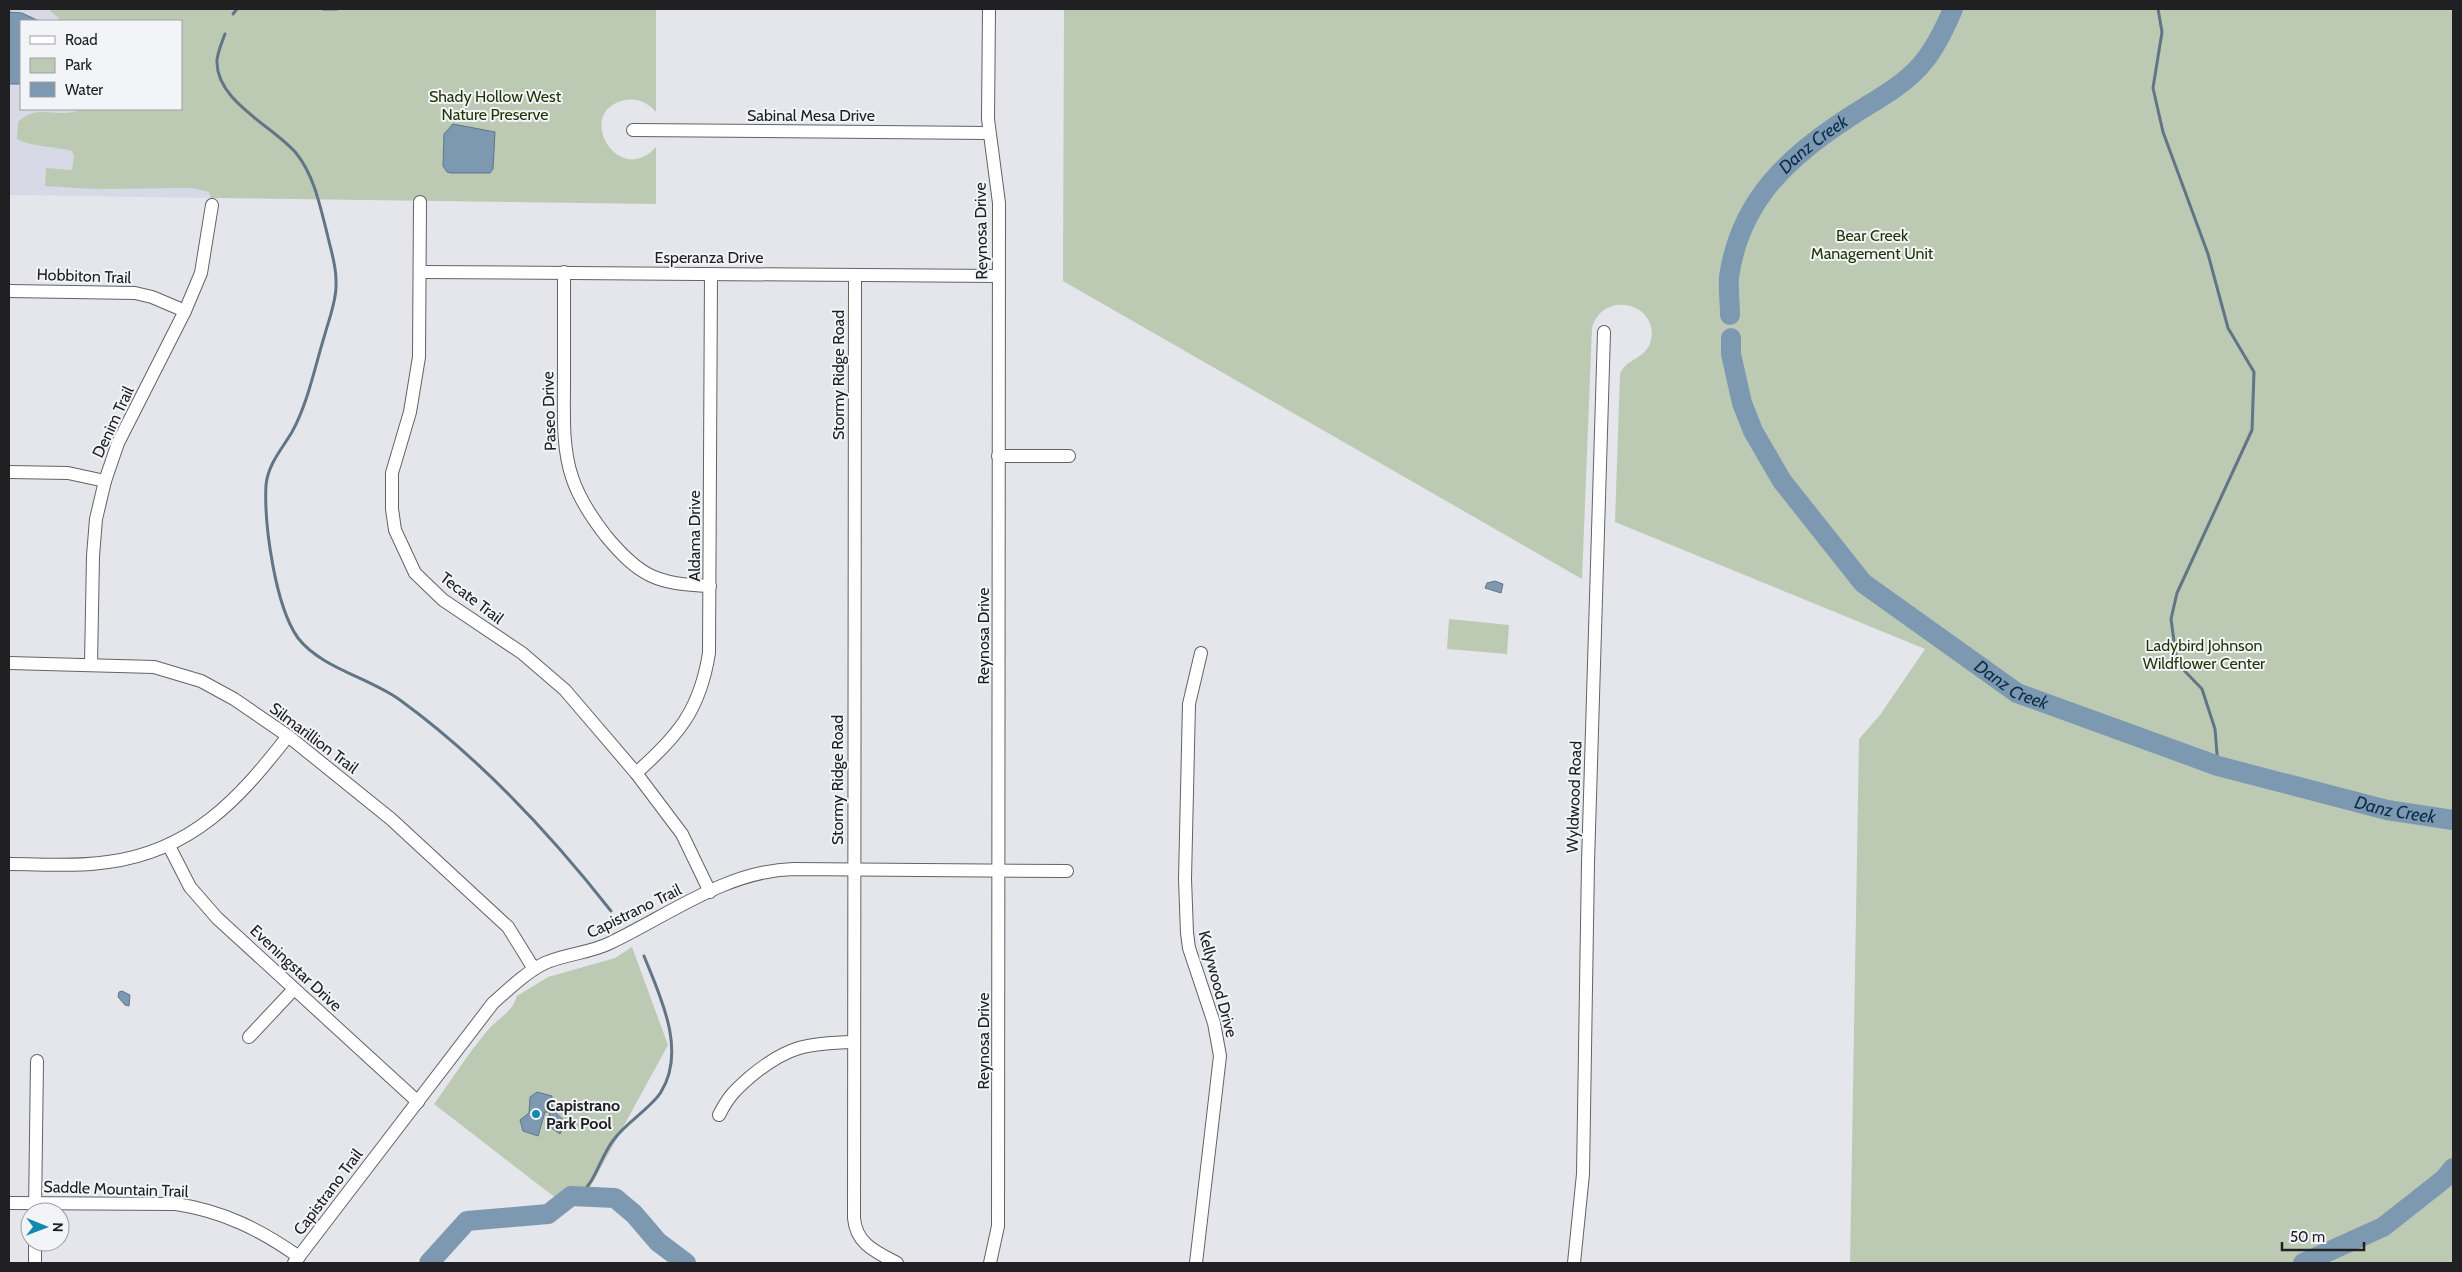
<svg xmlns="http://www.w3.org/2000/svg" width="2462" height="1272" font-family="Cabin,sans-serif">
  <rect width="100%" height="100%" fill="#e5e6eb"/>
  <path fill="#d7dae6" d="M9 9H77L95 21H21V109H173L192 139 211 198 9 195Z"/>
  <g fill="#bdcab3">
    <path d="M48 9H656V112C648 103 638 98 625 100 573 111 618 189 656 147V204L211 198 209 192 192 188 94 189 45 186 46 168 72 170 74 156 72 151C58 147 27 146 17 139L18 122C38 103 53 118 77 111L78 109H181V21H62Z"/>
    <path d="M1064 9H2453V1263H1850L1859 739 1880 715 1925 649 1615 522 1620 374C1626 358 1647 359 1651 340 1659 303 1603 289 1592 328L1582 579 1063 281Z"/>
    <path d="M1449 619 1509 625 1507 654 1447 649Z"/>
    <path d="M632 947 668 1045 587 1193 557 1199 434 1104C452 1079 468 1054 487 1031 499 1017 511 1014 517 996L548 977 615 958Z"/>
  </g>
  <g fill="#7d99b2" stroke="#617587">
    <path d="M9 12 22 13 39 21H21V84H9Z"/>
    <path d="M453 124 495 132 493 169 490 173H451L447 172 443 166 444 134Z"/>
    <path d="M1495 581 1503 584 1501 593 1485 588 1487 583Z"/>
    <path d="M122 991 130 995 129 1006 125 1005 118 997 119 992Z"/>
    <path d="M537 1092 552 1096C550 1110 557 1114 566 1122L560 1134 550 1127 547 1121 550 1116 549 1112H545L538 1136 523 1131 520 1120 529 1113 530 1097Z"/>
  </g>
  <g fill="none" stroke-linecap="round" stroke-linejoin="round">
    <g stroke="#617587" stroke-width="3">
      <path d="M323 9H337"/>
      <path d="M2158 9 2162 32 2153 88 2163 132 2208 254 2228 328 2254 372 2252 430 2177 593 2171 619 2177 663 2202 689 2215 729 2218 766"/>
      <path d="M233 14 237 9"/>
      <path d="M225 34C222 42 218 51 217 60 215 101 273 126 296 153 314 175 320 206 327 233 331 251 337 268 336 286 336 302 329 319 325 334 315 366 308 403 292 432 282 449 268 464 266 485 264 524 275 606 298 638 321 668 370 678 400 700 481 759 549 832 611 911"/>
      <path d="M579 1196C597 1180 600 1156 615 1138 627 1122 652 1107 661 1092 687 1050 660 996 644 956"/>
    </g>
    <g stroke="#7d99b2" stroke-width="20">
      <path id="s1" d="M1730 315C1730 302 1728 289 1729 277 1740 200 1789 156 1851 116 1874 101 1903 86 1921 65 1935 49 1945 28 1953 9"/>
      <path id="s2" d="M1731 338V354L1742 403 1753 431 1782 481 1863 583 2017 693 2218 766 2387 810 2453 820"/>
      <path d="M429 1263 467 1221 548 1214 571 1196 615 1198 634 1214 658 1242 686 1263"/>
      <path d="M2303 1263 2383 1227 2444 1179 2453 1168"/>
    </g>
    <defs>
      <g id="minor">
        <path d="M989 9 988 119 999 203 998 1226 990 1263"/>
        <path d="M633 130 989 133"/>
        <path d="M420 202 419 357 410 412 392 473V509L395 530 415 573 443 600 522 653 565 690 636 773 682 834 710 892"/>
        <path d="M420 272 998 276"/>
        <path d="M564 272C564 309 564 346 564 383 564 414 562 447 572 477 579 499 592 518 606 536 640 577 657 584 710 586"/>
        <path d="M855 275 854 1218C856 1244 876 1252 897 1263"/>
        <path d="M9 291 135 293 152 297 185 311"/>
        <path d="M998 456H1069"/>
        <path d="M9 472 68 473 105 481"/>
        <path d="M9 663 154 667 201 681 234 699 288 736 391 819 508 927 534 969"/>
        <path d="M91 664 93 556 96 519 105 481 118 443 185 311 201 273 212 205"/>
        <path d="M636 773C678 736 700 710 709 653L711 274"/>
        <path d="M169 846 190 887 217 918 418 1102"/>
        <path d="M9 864C42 864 76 867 108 862 192 851 239 799 288 736"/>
        <path d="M249 1037 294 989"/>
        <path d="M719 1115C728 1097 735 1090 750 1077 787 1046 807 1043 854 1042"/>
        <path d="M9 1203 176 1204C223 1211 261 1230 299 1257"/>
        <path d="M35 1212 37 1061"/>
        <path d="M35 1263V1242"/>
        <path d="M294 1263 493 1003C509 989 526 972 545 963 565 954 590 953 610 943 669 915 726 871 793 869L1067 871"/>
        <path d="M1196 1263 1220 1056 1214 1023 1189 948 1187 933 1185 879 1189 704 1201 653"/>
        <path d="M1574 1263 1583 1174 1588 863 1604 332"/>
      </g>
    </defs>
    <use href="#minor" stroke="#626366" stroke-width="14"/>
    <use href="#minor" stroke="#fff" stroke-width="12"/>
  </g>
  <circle fill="#118aad" stroke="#f3f4f8" stroke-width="2" cx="536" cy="1114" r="5"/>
  <g text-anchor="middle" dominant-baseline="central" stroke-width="4" stroke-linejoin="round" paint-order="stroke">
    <g font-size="16" fill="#1e3503" stroke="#f3f4f8">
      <text x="495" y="96">Shady Hollow West<tspan x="495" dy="18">Nature Preserve</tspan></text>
      <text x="1872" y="235">Bear Creek<tspan x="1872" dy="18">Management Unit</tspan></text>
      <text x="2204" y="645">Ladybird Johnson<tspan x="2204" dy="18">Wildflower Center</tspan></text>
    </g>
    <g font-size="16" fill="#202022" stroke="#f3f4f8">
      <text x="811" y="115">Sabinal Mesa Drive</text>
      <text transform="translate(981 231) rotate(-91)">Reynosa Drive</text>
      <text x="709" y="257">Esperanza Drive</text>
      <text transform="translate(84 276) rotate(2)">Hobbiton Trail</text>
      <text transform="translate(838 375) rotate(-90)">Stormy Ridge Road</text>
      <text transform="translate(549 411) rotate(-92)">Paseo Drive</text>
      <text transform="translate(113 422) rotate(-65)">Denim Trail</text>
      <text transform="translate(694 536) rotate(-90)">Aldama Drive</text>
      <text transform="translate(472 598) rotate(37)">Tecate Trail</text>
      <text transform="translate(983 636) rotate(-90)">Reynosa Drive</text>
      <text transform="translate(314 738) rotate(37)">Silmarillion Trail</text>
      <text transform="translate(837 780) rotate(-90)">Stormy Ridge Road</text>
      <text transform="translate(1574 797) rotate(-88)">Wyldwood Road</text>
      <text transform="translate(634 911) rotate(-26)">Capistrano Trail</text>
      <text transform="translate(296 968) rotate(43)">Eveningstar Drive</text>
      <text transform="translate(1218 984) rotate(75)">Kellywood Drive</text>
      <text transform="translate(983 1041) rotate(-90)">Reynosa Drive</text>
      <text transform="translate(116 1189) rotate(2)">Saddle Mountain Trail</text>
      <text transform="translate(328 1192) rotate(-53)">Capistrano Trail</text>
    </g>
    <g font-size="16" font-weight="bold" fill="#202022" stroke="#f3f4f8" text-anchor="start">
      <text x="546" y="1105">Capistrano<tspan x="546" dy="18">Park Pool</tspan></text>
    </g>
    <g font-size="18" font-style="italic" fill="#0b2e49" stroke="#f3f4f8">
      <text stroke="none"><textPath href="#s1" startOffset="200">Danz Creek</textPath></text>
      <text stroke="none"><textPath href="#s2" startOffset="465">Danz Creek</textPath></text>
      <text stroke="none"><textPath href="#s2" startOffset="870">Danz Creek</textPath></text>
    </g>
  </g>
  <rect width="2462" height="1272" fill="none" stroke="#202022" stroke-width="20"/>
  <rect x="20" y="20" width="162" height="90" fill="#f3f4f8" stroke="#9f9fa2"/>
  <rect x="30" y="36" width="25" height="8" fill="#ffffff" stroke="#9f9fa2"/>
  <text x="65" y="45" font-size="15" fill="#202022">Road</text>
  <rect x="30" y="58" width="25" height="15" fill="#bdcab3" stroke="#9f9fa2"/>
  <text x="65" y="70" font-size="15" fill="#202022">Park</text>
  <rect x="30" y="82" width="25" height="15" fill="#7d99b2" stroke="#9f9fa2"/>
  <text x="65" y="95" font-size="15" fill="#202022">Water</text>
  <g transform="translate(45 1227) rotate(91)"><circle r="24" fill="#f3f4f8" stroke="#9f9fa2"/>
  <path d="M0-4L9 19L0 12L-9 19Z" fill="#118aad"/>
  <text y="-8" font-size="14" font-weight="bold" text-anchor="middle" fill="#202022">N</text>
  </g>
  <path d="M2282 1242v8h82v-8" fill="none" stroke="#202022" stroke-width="2.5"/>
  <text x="2290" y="1242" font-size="15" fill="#202022" stroke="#f3f4f8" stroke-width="4" paint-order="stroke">50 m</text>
</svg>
